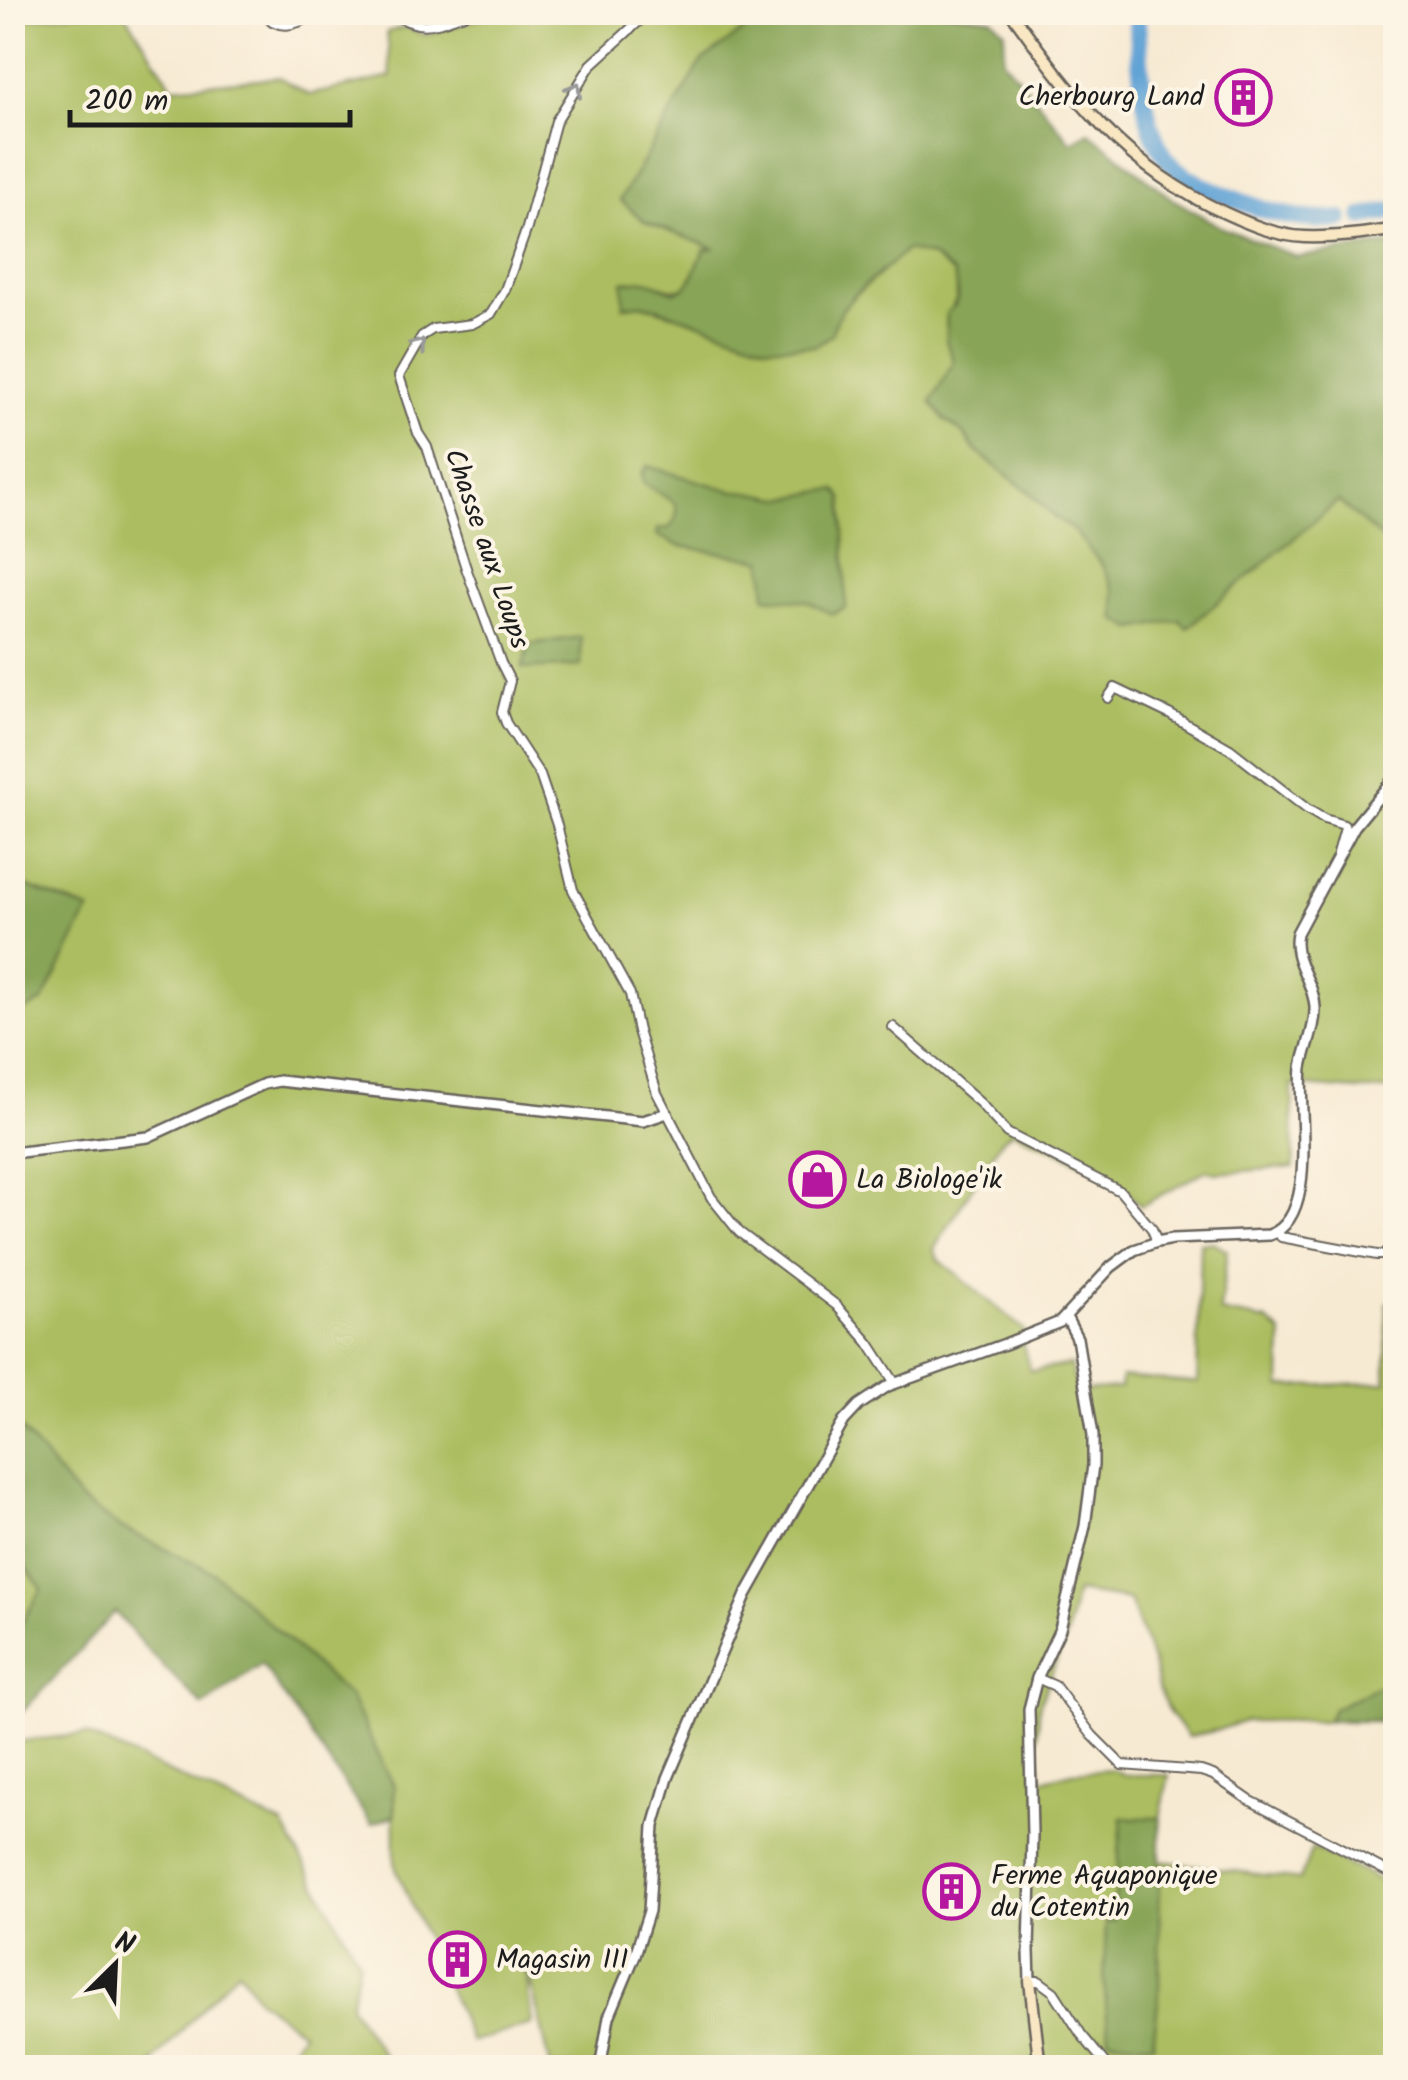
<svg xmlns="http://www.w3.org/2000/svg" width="1408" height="2080" font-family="Kalam,sans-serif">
  <rect width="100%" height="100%" fill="#fcf5e5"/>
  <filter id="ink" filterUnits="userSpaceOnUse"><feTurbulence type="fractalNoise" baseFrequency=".01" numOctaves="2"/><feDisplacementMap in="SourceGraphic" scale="20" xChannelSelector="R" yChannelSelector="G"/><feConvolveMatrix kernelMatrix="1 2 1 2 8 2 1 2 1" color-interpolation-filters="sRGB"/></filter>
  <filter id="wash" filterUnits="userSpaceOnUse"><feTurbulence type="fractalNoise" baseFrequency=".0048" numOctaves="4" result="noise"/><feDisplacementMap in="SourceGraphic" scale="40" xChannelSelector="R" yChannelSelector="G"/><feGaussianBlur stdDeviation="2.25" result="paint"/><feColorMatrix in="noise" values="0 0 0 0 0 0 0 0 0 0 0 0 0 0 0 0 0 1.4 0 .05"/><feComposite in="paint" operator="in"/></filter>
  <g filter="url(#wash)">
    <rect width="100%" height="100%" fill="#f7ead3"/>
    <g fill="#abbd60" stroke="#646c3e" stroke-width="2.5">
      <path d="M501 12 756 13 746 29 702 61 645 222 715 248 704 250C686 292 689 297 645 280L624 306 641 304 672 314 833 323C852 291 883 275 906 249L933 257 954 274C957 291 961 300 947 312L946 341 954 362 936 394 945 420 963 433 976 451 1029 492 1054 517 1073 529 1102 565 1114 590 1116 619 1133 629 1180 620 1188 627 1338 501 1395 550V1090H1357L1292 1085 1294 1167 1216 1173 1207 1170 1141 1206C1109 1168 1057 1152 1013 1131L1002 1139 934 1249 938 1259 1024 1330 1023 1343 1030 1371 1070 1365 1078 1391 1120 1388 1121 1377 1197 1383 1200 1243 1213 1242 1227 1250 1220 1312 1267 1321 1282 1333 1281 1387 1386 1382 1387 1303 1395 1299V1721H1245L1218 1730 1188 1737 1169 1712 1158 1688 1153 1663 1129 1600 1076 1592 1067 1634 1040 1703 1036 1747 1042 1780 1072 1772 1112 1769 1125 1775H1169L1160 1818V1861L1300 1880 1312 1848 1395 1887V2067H551L524 1955 532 2024 471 2042 395 1866 394 1786 213 1572 121 1528 81 1501 13 1419V1007L25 1011 89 911 13 881 12 334 23 331 13 294V20L76 13H125L173 87 279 77 309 95 391 77 387 32 404 27 425 35Z"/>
      <path d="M13 1550 42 1589 13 1637Z"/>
      <path d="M85 1734 283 1825 359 1961 350 2006 391 2067H278L302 2032 258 1999 238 1969 152 2063 158 2067H13V1742Z"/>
    </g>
    <g fill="#88a456" stroke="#526039" stroke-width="2.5">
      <path d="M946 12 992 18 1005 31 1003 59 1071 142 1089 132 1171 198 1223 228 1297 257 1395 243V550L1338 501 1187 628 1180 620 1133 629 1116 619 1114 590 1102 565 1073 530 1054 517 1029 492 976 451 963 433 945 420 931 402 954 362 946 341 947 312 955 305 958 294 954 274 933 257 906 250C883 274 837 299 832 334L815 346H767L651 306 641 304 624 306 623 282 645 280 675 292 685 288 691 280 704 250 713 248 645 222 620 200 702 61 746 29 756 13Z"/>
      <path d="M647 466 733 491C749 490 764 496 781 498 799 499 818 489 837 490L843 498 846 608 832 614 806 601 766 597 763 560 679 546 657 535 658 529 669 528C676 520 679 513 675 503L643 483 642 473Z"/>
      <path d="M581 637V666L522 669 530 644Z"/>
      <path d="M12 881 89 910 43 1001 25 1011 13 1007Z"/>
      <path d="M13 1419 81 1501 121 1528 213 1572 350 1697 394 1786V1816L371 1824 262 1664 203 1706 149 1652 115 1612 13 1722V1637L42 1589 13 1550Z"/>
      <path d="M1395 1668V1721L1328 1720 1333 1709 1384 1683Z"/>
      <path d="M1122 1818H1160L1159 1996 1153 2044 1109 2039 1104 1981 1106 1921H1113Z"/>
    </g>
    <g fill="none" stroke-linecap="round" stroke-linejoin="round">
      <g stroke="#61a3d5" stroke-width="18">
        <path d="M1136 12C1141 57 1139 134 1174 167 1193 184 1219 193 1242 202 1273 214 1307 223 1340 219"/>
        <path d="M1363 217 1396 210"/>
      </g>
    </g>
  </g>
  <g filter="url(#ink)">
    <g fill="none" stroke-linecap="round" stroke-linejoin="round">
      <defs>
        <g id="minor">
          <path d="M261 12C282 34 297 23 321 12"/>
          <path d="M390 12C424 34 436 23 470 12"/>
          <path d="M649 12 591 65 556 121 527 228 505 290 491 314 472 324 433 329 422 336 399 376 418 433 427 447 466 568 501 663 510 681 502 712 506 723 540 775 557 825 573 890 630 994 638 1031 657 1093 711 1197 739 1232 836 1305 869 1343 895 1383"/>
          <path d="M1108 698 1115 688 1169 714 1230 749 1307 809 1324 819 1344 825 1345 828 1338 853"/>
          <path d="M893 1027 980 1103 1007 1133 1120 1191 1152 1229 1157 1242"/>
          <path d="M1278 1232 1281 1237 1377 1255H1383L1396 1245"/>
          <path d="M1037 1678 1055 1686 1092 1735 1122 1765 1201 1771 1213 1775 1249 1800 1396 1876"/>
          <path d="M1030 1981H1039L1054 1992 1081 2034 1109 2068"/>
        </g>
        <g id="tertiary">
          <path d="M12 1153 148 1137 264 1084 279 1081 643 1121 667 1113"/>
          <path d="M1030 1981 1029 1951 1032 1834 1029 1709 1037 1678 1060 1629 1085 1526 1093 1465V1435L1077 1338 1066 1317"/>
          <path d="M600 2068 609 2017 635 1955 649 1911 654 1826 668 1778 746 1595 844 1421 859 1405 888 1386 1005 1344 1060 1322 1111 1267 1134 1250 1157 1242 1173 1239 1269 1235C1320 1218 1297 1110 1302 1068 1305 1048 1316 1028 1315 1007 1314 981 1291 961 1297 933L1354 827 1396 776"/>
        </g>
        <g id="secondary">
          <path d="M1011 12C1073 98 1126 168 1225 213 1249 224 1277 236 1305 237 1334 238 1366 234 1396 229"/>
          <path d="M1030 1981 1040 2068"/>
        </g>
      </defs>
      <use href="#minor" stroke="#69645c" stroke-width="12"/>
      <use href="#tertiary" stroke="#69645c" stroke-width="14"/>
      <use href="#secondary" stroke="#69645c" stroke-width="15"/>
      <use href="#minor" stroke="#fff" stroke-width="8"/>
      <use href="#tertiary" stroke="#fff" stroke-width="9"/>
      <use href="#secondary" stroke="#f9e7c3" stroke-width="10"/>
    </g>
    <defs><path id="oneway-chevron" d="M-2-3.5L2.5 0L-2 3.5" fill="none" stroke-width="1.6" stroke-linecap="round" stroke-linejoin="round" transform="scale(2.5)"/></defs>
    <g stroke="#999">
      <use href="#oneway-chevron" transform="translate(575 89) rotate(-59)"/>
      <use href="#oneway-chevron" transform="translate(419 345) rotate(-50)"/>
    </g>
  </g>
  <defs>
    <symbol id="building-ring" viewBox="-11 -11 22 22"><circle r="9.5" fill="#fcf5e5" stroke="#b5179e" stroke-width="1.5"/><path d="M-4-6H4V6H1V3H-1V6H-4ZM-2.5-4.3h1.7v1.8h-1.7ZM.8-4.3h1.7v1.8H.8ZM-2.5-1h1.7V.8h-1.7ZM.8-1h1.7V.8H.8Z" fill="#b5179e"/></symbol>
    <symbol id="shop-ring" viewBox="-11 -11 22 22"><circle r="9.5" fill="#fcf5e5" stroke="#b5179e" stroke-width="1.5"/><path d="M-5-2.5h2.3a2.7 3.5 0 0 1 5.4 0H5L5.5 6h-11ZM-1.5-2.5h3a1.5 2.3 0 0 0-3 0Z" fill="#b5179e"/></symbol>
  </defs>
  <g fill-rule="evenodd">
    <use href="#building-ring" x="1212" y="66" width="63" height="63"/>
    <use href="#shop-ring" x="786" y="1148" width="63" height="63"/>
    <use href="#building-ring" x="920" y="1860" width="63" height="63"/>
    <use href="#building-ring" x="426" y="1928" width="63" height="63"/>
  </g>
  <g text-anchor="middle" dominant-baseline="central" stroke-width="8" stroke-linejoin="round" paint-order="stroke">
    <g font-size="28" fill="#1c1c1c" stroke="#fcf5e5" text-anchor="start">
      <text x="1204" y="97" text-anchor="end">Cherbourg Land</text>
      <text x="856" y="1180">La Biologe'ik</text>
      <text x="991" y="1876">Ferme Aquaponique<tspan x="991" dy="32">du Cotentin</tspan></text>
      <text x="496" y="1960">Magasin III</text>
    </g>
    <g font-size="28" fill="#1c1c1c" stroke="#fcf5e5">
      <text transform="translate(486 549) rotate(71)">Chasse aux Loups</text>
    </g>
  </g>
  <rect width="1408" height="2080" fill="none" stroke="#fcf5e5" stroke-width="50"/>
  <g transform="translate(115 1965) rotate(24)" stroke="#fcf5e5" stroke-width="8" paint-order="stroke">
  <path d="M0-8L18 38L0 25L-18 38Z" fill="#1c1c1c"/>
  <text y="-15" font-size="28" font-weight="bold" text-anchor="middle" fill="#1c1c1c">N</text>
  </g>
  <path d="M70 110v15h280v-15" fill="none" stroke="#1c1c1c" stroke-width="5"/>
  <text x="85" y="110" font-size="30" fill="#1c1c1c" stroke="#fcf5e5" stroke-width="8" paint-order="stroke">200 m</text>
</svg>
